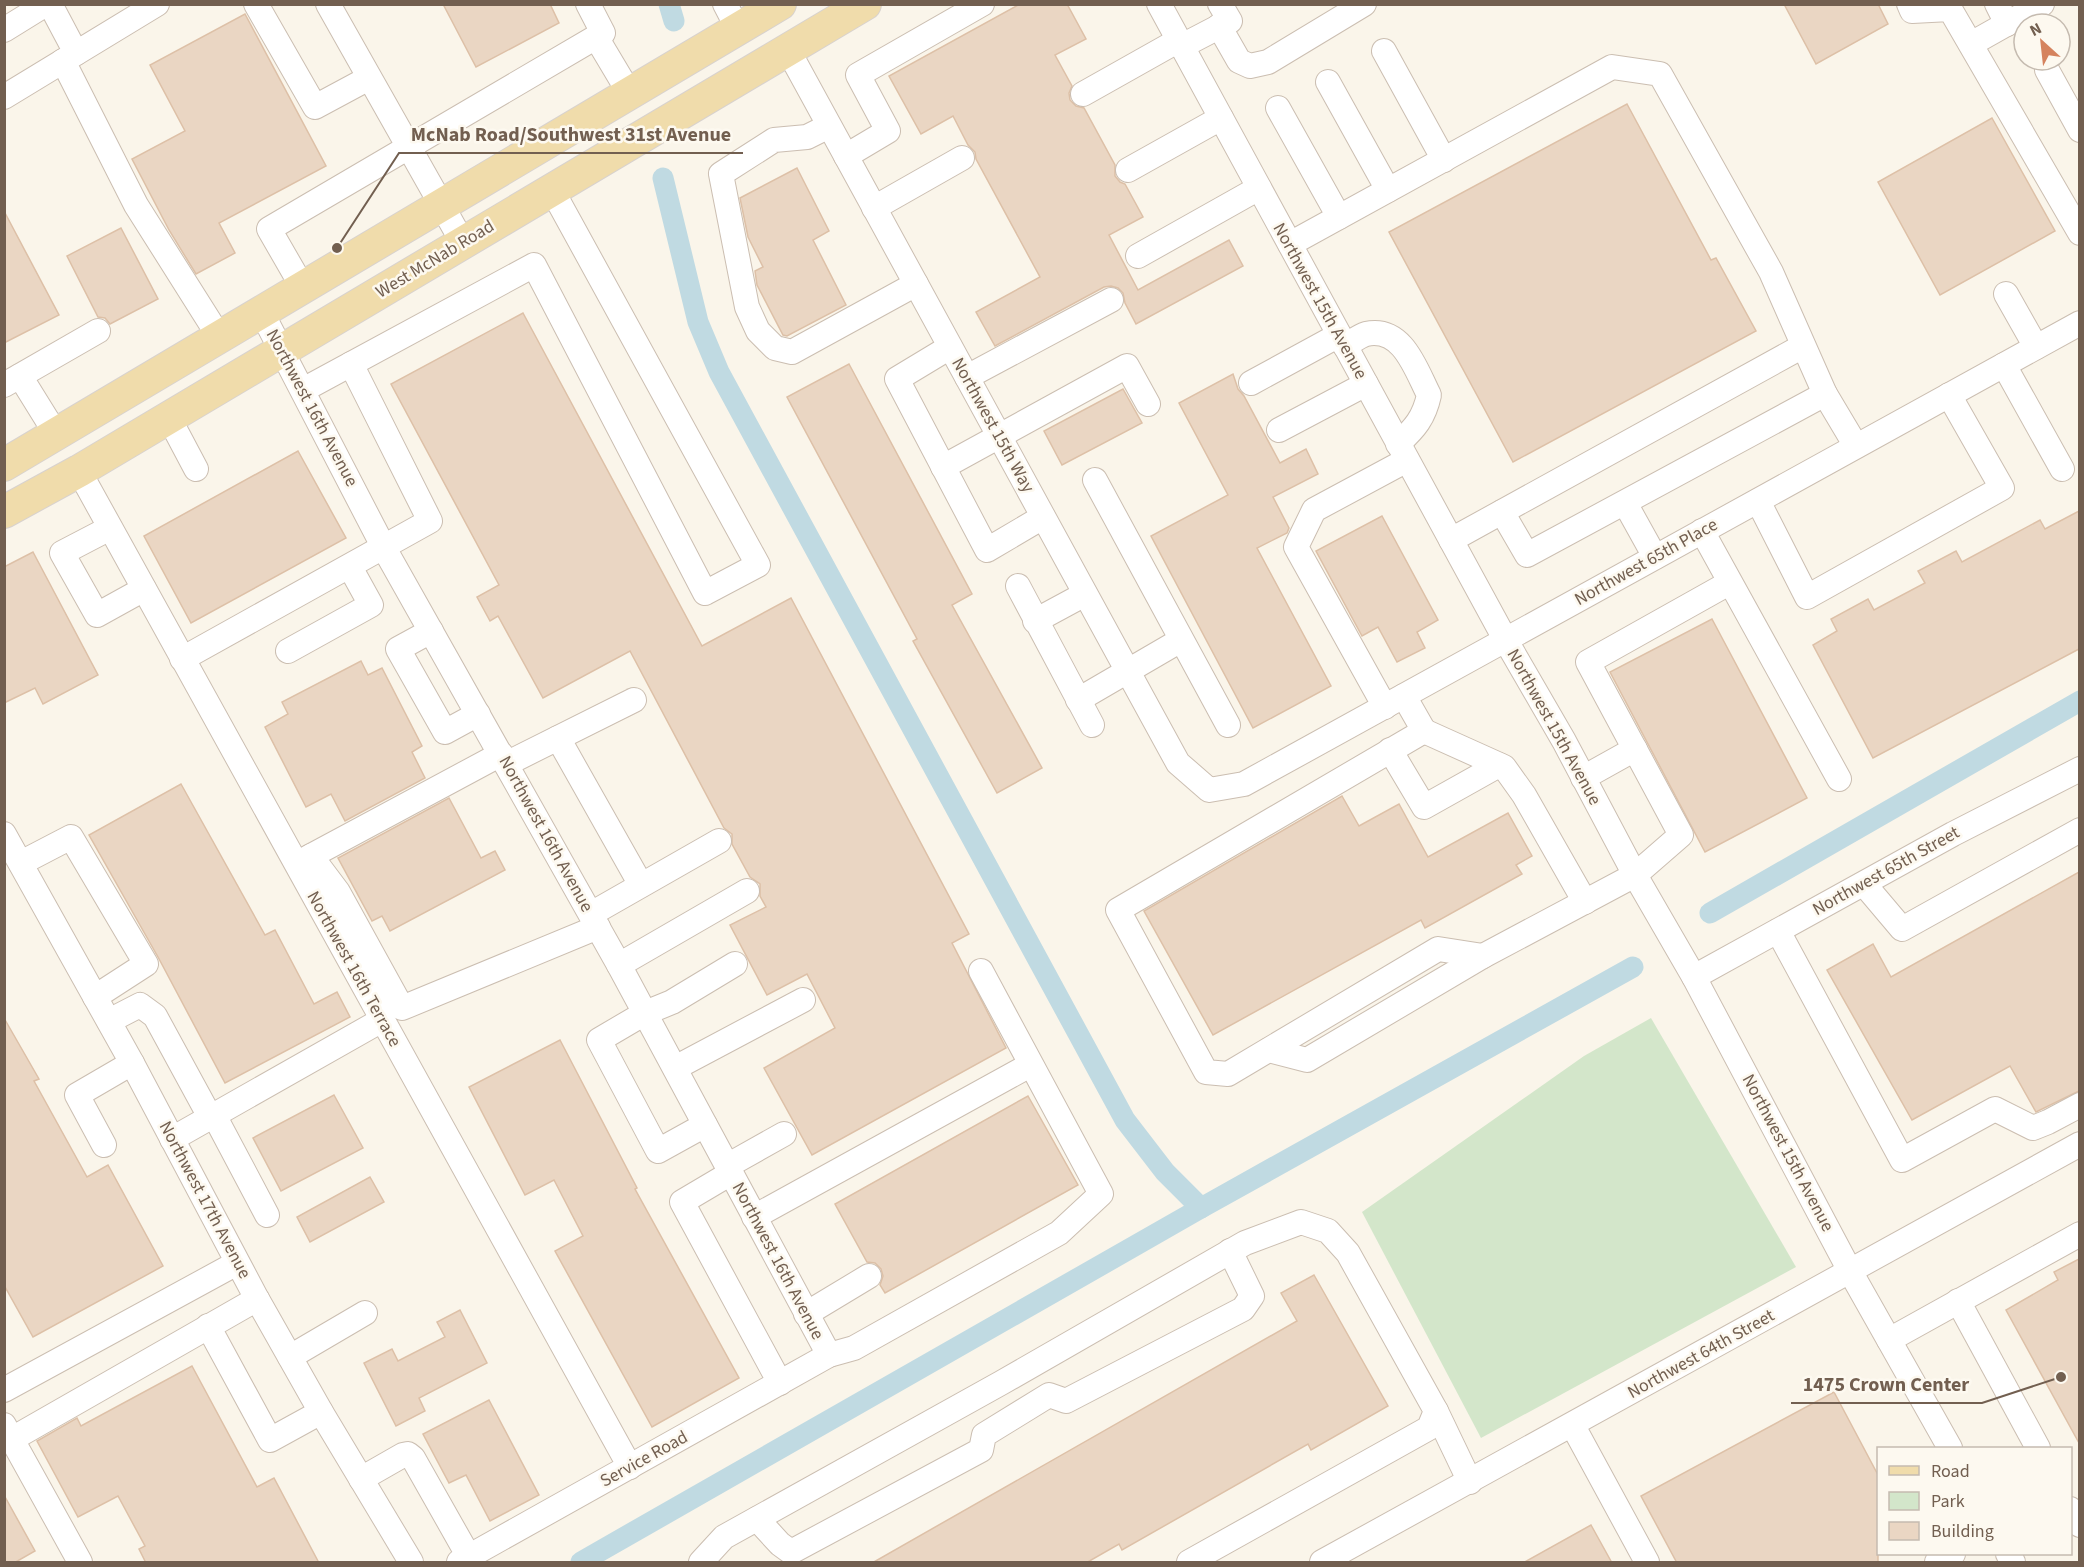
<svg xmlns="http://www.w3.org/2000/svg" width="2084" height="1567" font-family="'Source Sans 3',sans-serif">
  <rect width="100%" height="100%" fill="#faf5ea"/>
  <path fill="#d3e6ca" d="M1651 1018 1796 1267 1481 1438 1362 1212 1584 1056Z"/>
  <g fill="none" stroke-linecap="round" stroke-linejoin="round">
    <g stroke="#c0dae2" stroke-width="21">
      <path d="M669 4 674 21"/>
      <path d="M663 178 698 322 719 372 1125 1120 1165 1172 1201 1208"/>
      <path d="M1710 913 2080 701"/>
      <path d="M581 1562 1201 1208 1633 967"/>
    </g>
  </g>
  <g fill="#ead6c3" stroke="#ddc0a7" stroke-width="1.5">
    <path d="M443 4H550L559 23 476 67Z"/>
    <path d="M1020 4H1067L1086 39 1055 55 1072 86 1069 93 1070 100 1076 106 1084 108 1115 165V176L1120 182 1125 184 1143 217 1109 235 1138 290 1229 240 1243 266 1136 324 1125 303 1123 293 1118 288 1111 286 1104 287 995 346 976 312 1040 277 976 159 975 152 968 145 953 116 921 134 889 76Z"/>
    <path d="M1784 4H1878L1888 24 1816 64Z"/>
    <path d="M245 14 326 166 219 223 235 253 196 274 169 230 132 159 185 131 150 65Z"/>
    <path d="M1627 104 1711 260 1716 258 1756 331 1513 462 1389 232Z"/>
    <path d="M1992 118 2055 231 1940 295 1878 182Z"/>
    <path d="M797 168 829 231 813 240 846 305 787 336 783 335 757 285 755 271 763 267 748 237 740 198Z"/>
    <path d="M4 211 59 315 4 343Z"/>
    <path d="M121 228 158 299 110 324 105 318 98 317 67 256Z"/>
    <path d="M523 313 702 646 791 598 969 934 952 943 1006 1048 812 1155 764 1068 835 1028 807 974 767 995 730 925 766 907 760 896V884L750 877 732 844V834L724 828 630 651 543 698 498 616 490 621 477 597 499 585 391 384Z"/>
    <path d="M849 364 972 594 952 605 1042 768 997 793 913 641 917 639 787 397Z"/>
    <path d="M1233 374 1238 389 1244 396 1280 463 1306 449 1318 474 1273 497 1289 528 1287 533 1257 548 1331 686 1253 728 1151 536 1228 495 1179 403Z"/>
    <path d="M1123 389 1142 423 1062 465 1044 431Z"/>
    <path d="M298 451 346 538 191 623 144 536Z"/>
    <path d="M2079 511V649L1873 758 1813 645 1837 631 1831 619 1868 599 1874 610 1925 583 1918 571 1956 551 1962 562 2040 520 2045 529Z"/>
    <path d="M1382 516 1438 620 1417 632 1425 648 1397 662 1378 627 1362 636 1316 551Z"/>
    <path d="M33 552 98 675 43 704 35 688 4 703V567Z"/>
    <path d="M1712 619 1807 798 1705 852 1610 672Z"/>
    <path d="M361 661 368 675 382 668 422 746 412 752 425 778 345 821 331 794 306 807 265 727 288 714 282 702Z"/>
    <path d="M181 784 265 935 275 930 314 1004 337 992 350 1017 225 1083 158 957 89 835Z"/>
    <path d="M1342 796 1359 826 1399 804 1428 857 1508 813 1532 856 1516 865 1522 874 1425 928 1421 920 1213 1035 1144 911Z"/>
    <path d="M449 798 481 858 495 851 505 870 390 931 382 916 372 921 338 858Z"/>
    <path d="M2079 872V1091L2036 1112 2010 1066 1912 1120 1827 970 1873 944 1891 977Z"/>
    <path d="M4 1018 39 1079 34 1081 87 1177 108 1165 163 1266 33 1337 4 1285Z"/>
    <path d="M560 1040 637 1188 635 1189 739 1378 652 1427 555 1251 583 1236 554 1180 525 1195 469 1087Z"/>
    <path d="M334 1095 363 1148 281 1191 253 1138Z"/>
    <path d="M1028 1096 1078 1185 885 1293 880 1285 883 1276 881 1269 875 1263 867 1262 835 1204Z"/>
    <path d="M370 1177 384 1202 310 1242 297 1217Z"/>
    <path d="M2079 1259V1443L2006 1310 2058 1280 2054 1272Z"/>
    <path d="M1314 1275 1388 1406 1311 1450 1308 1444 1122 1550 1119 1544 1086 1563H872L1297 1321 1281 1293Z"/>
    <path d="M460 1310 487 1363 419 1398 425 1411 396 1426 364 1363 392 1349 398 1361 445 1337 437 1322Z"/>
    <path d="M192 1366 257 1487 274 1478 319 1563H146L139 1549 145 1546 118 1496 78 1517 37 1441 77 1418 81 1426Z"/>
    <path d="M1834 1392 1878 1475V1563H1677L1641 1496Z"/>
    <path d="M489 1400 539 1495 490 1521 466 1475 449 1483 423 1434Z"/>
    <path d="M4 1495 35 1551 14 1563H4Z"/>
    <path d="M1591 1525 1612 1563H1523Z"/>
  </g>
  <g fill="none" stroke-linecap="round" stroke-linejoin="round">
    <defs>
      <g id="minor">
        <path d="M50 4 76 53"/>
        <path d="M256 4 315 107 369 78"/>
        <path d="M328 4 463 243"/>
        <path d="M725 4 738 29"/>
        <path d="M1159 4 1505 639 1564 741 1635 875 1694 977 1850 1271 1950 1448"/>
        <path d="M1909 4 1912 11 1950 9 2080 233"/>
        <path d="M1997 4 2007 24"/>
        <path d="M1219 26 1239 61 1250 66 1268 62 1364 4"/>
        <path d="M4 30 46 4"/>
        <path d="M596 37 630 94"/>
        <path d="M1971 44 2042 4"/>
        <path d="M1182 46 1230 21 1220 4"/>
        <path d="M788 50 1178 763 1209 790 1244 784 2080 323"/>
        <path d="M1384 51 1444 160"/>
        <path d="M63 61 136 205 220 338"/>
        <path d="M2047 70 2080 130"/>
        <path d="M1328 82 1388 190"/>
        <path d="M1083 94 1179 40"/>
        <path d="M4 97 157 4"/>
        <path d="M1278 108 1339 217"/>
        <path d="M829 126 807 137 774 140 721 174 747 307 758 331 775 348 792 352 916 284"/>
        <path d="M846 156 888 131 858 75 982 4"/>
        <path d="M1128 170 1221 118"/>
        <path d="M874 208 962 158"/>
        <path d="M1290 244 1612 67 1660 74 1771 272 1825 394 1856 446"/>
        <path d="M1138 256 1259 188"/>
        <path d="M303 288 269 229 603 33 588 4"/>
        <path d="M2006 294 2036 347"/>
        <path d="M262 313 384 548 619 965 829 1355"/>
        <path d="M1345 346C1352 342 1359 336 1366 334 1403 326 1416 370 1429 395 1424 418 1415 428 1398 444"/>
        <path d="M950 347 897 379 987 550 1043 517"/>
        <path d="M2004 365 2062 469"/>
        <path d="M20 376 56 434"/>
        <path d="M967 377 1111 300"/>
        <path d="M1251 383 1339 335"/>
        <path d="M4 385 98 331"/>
        <path d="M303 390 534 265 705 593 758 565 552 190"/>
        <path d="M169 418 196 469"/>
        <path d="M1279 430 1366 384"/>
        <path d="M943 467 1127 366 1148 404"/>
        <path d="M79 471 630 1467"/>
        <path d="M1095 480 1228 725"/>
        <path d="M1758 501 1807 597 2002 488 1949 395"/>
        <path d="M1625 503 1655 557"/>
        <path d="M1502 512 1527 555 1825 394"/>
        <path d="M110 528 62 553 97 615 144 589"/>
        <path d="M1702 531 1839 779"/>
        <path d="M1451 540 1803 346"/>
        <path d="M1018 586 1092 725"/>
        <path d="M1035 621 1085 594"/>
        <path d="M431 631 398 649 445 732 478 714"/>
        <path d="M288 651 371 605 350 567"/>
        <path d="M182 659 430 521 351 364"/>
        <path d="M1404 696 1424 731 1118 910 1206 1072 1228 1074 1438 949 1483 956"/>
        <path d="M1078 700 1181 640"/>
        <path d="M1385 707 1296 547 1314 510 1407 460"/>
        <path d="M1424 731 1504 767 1524 795 1585 902"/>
        <path d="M558 738 641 885"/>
        <path d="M1390 750 1424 807 1499 765"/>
        <path d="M506 764 634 700"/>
        <path d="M1583 778 1635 749"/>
        <path d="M4 834 132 1063 257 1299 321 1412 411 1562"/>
        <path d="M311 856 338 892 402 1008 598 927"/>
        <path d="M21 863 71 837 146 964 95 997"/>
        <path d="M298 863 501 754"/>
        <path d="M1864 884 1902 929 2080 830"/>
        <path d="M591 914 719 841"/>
        <path d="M1778 931 1902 1160 1995 1109 2033 1128 2048 1122 2080 1105"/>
        <path d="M619 965 747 891"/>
        <path d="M1694 977 1953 834 2080 769"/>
        <path d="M109 1021 140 1005 155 1016 210 1117"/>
        <path d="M1269 1050 1307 1060 1483 956 1635 875 1681 835 1588 662 1729 583"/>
        <path d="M675 1068 803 1000"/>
        <path d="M214 1115 267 1215"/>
        <path d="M705 1125 658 1151 599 1040 645 1013 672 1002 735 964"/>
        <path d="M172 1139 382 1020"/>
        <path d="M104 1145 77 1095 132 1063"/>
        <path d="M727 1166 784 1134"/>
        <path d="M731 1173 682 1202 780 1383"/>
        <path d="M754 1217 1030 1065"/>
        <path d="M1958 1301 2038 1448"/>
        <path d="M806 1314 869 1276"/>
        <path d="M208 1326 270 1440 321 1412"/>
        <path d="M1889 1340 2080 1234"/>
        <path d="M290 1357 365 1313"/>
        <path d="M4 1390 237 1263"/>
        <path d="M1436 1411 1470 1482"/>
        <path d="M4 1425 80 1562"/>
        <path d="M1573 1426 1647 1562"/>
        <path d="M12 1439 257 1299"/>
        <path d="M361 1479 403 1455 408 1454 413 1458 469 1557"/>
        <path d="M2070 1509 2080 1525"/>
        <path d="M757 1519 780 1544 791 1552 981 1450 984 1435 1049 1395 1066 1401 1243 1309 1252 1296 1230 1251"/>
        <path d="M2008 1554 2013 1562"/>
        <path d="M459 1562 829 1355 854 1348 1059 1233 1101 1194 981 971"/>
        <path d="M701 1562 724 1537 1001 1383 1245 1243 1301 1222 1328 1231 1348 1253 1436 1411 1429 1428 1189 1562"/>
        <path d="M1322 1562 2080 1144"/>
        <path d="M1937 1562 1953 1554"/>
      </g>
      <g id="major">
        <path d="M4 465 780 4"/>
        <path d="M4 512 79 471 865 4"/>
      </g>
    </defs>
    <use href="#minor" stroke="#cbbeb1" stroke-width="26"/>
    <use href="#major" stroke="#d8d2ce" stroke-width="34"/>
    <use href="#minor" stroke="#fff" stroke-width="24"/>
    <use href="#major" stroke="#f0dcab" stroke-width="32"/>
  </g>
  <g text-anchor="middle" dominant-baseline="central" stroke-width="5" stroke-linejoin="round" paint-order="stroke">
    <g font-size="18" fill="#725f50" stroke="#fdf9f0">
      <text transform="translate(435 259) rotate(-31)">West McNab Road</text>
      <text transform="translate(1320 301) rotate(61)">Northwest 15th Avenue</text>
      <text transform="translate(312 408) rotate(62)">Northwest 16th Avenue</text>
      <text transform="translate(993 425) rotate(61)">Northwest 15th Way</text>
      <text transform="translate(1646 562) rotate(-29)">Northwest 65th Place</text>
      <text transform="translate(1554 727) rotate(61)">Northwest 15th Avenue</text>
      <text transform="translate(546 834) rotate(61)">Northwest 16th Avenue</text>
      <text transform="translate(1886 871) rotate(-29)">Northwest 65th Street</text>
      <text transform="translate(354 969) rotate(61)">Northwest 16th Terrace</text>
      <text transform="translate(1788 1153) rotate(62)">Northwest 15th Avenue</text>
      <text transform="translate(205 1200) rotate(62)">Northwest 17th Avenue</text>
      <text transform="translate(778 1261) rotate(62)">Northwest 16th Avenue</text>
      <text transform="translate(1701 1354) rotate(-29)">Northwest 64th Street</text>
      <text transform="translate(644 1459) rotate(-29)">Service Road</text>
    </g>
  </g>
  <path fill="none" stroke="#725f50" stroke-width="2" d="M337 248L399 153H743M2061 1377L1982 1403H1791"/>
  <g fill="#725f50" stroke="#fdf9f0" stroke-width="2">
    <circle cx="337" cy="248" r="6"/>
    <circle cx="2061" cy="1377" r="6"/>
  </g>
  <g font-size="20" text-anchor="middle" font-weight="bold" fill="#725f50" stroke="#fdf9f0" stroke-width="5" stroke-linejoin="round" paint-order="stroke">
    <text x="571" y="141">McNab Road/Southwest 31st Avenue</text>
    <text x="1886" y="1391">1475 Crown Center</text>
  </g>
  <rect width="2084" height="1567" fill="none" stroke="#725f50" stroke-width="12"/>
  <rect x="1877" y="1447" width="195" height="108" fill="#fdf9f0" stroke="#c5bbb0" stroke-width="1.5"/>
  <rect x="1889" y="1466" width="30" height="9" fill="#f0dcab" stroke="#c5bbb0" stroke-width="1.5"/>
  <text x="1931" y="1477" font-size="18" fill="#725f50">Road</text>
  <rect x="1889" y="1492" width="30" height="18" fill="#d3e6ca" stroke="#c5bbb0" stroke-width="1.5"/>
  <text x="1931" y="1507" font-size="18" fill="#725f50">Park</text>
  <rect x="1889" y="1522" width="30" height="18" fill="#ead6c3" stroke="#c5bbb0" stroke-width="1.5"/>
  <text x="1931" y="1537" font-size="18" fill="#725f50">Building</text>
  <g transform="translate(2042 42) rotate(333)"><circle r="28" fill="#fdf9f0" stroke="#c5bbb0" stroke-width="1.5"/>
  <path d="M0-4.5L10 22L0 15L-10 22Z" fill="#d5835e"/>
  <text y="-9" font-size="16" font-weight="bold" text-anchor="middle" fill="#725f50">N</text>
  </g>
</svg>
